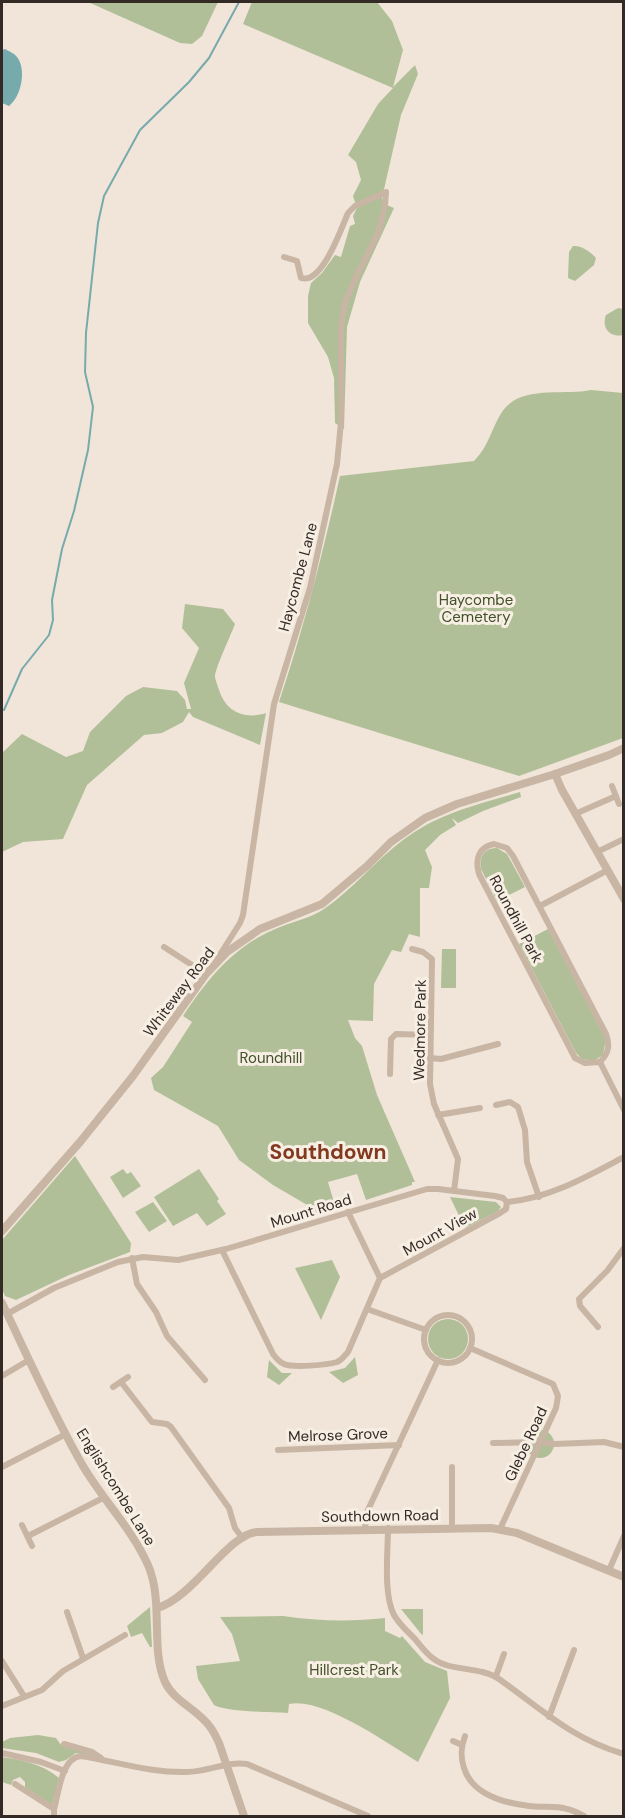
<svg xmlns="http://www.w3.org/2000/svg" width="625" height="1818" font-family="'DM Sans',sans-serif">
  <rect width="100%" height="100%" fill="#f0e5d8"/>
  <g fill="#b1bf98">
    <path d="M88 2H218L202 36 192 44 180 43Z"/>
    <path d="M252 2H377L392 21 403 50 393 87 415 65 418 74 401 115 382 198 384 204 394 208 360 282 347 327 344 429 335 423 334 378 328 357 308 323V296L311 283 322 273 335 255 341 257 350 226 355 224 353 216 357 208 353 196 361 180 356 162 348 155 378 104 393 88 243 24Z"/>
    <path d="M573 246C581 245 591 252 596 258L594 265 575 281 568 278 569 252Z"/>
    <path d="M618 308 623 309V335C610 338 601 328 606 315Z"/>
    <path d="M591 390 623 393V738L519 776 279 702C304 627 323 553 340 476L474 461C489 446 491 429 502 412 520 384 565 396 591 390Z"/>
    <path d="M185 604 223 609 235 624C231 635 216 666 215 676 215 680 218 686 219 690 226 712 244 720 266 713L260 745 193 717 189 712 183 722 162 733 144 735 87 785 63 839 23 842 2 852V753L22 734 66 757 83 751 90 732 126 696 143 687 177 691 185 700 187 709H191L184 683 199 648 182 628Z"/>
    <path d="M520 792 521 797 483 811 458 823 452 818 456 825 440 835 425 850 432 867 429 888H420V937L409 934 401 952 392 950 374 984 373 1021 348 1020 355 1038 362 1046 377 1095 415 1182H412V1185L366 1200 357 1174 328 1182 336 1209 317 1215 309 1206 273 1185 239 1160 218 1126 154 1090 151 1078 163 1067 192 1022 183 1016C207 980 232 948 273 930 290 922 309 919 324 909 353 889 375 861 403 840 438 813 479 804 520 792Z"/>
    <path d="M497 848 507 854 525 887 497 901 481 869C479 856 484 848 497 848Z"/>
    <path d="M548 929 606 1039 603 1055 594 1061 582 1059 576 1053 519 944Z"/>
    <path d="M442 949H456V988H441Z"/>
    <path d="M75 1156 131 1243 130 1252 69 1275 16 1300 5 1296 2 1289V1240Z"/>
    <path d="M123 1169 127 1174 131 1172 141 1186 123 1198 110 1177Z"/>
    <path d="M199 1169 219 1199 217 1201 226 1214 207 1226 197 1213 173 1226 154 1197Z"/>
    <path d="M450 1197 496 1202 501 1207 498 1211 465 1228Z"/>
    <path d="M153 1202 167 1221 149 1232 135 1212Z"/>
    <path d="M332 1260 340 1277 321 1320 295 1268Z"/>
    <circle cx="448" cy="1339" r="20"/>
    <path d="M355 1357 358 1375 343 1383 329 1372 345 1368Z"/>
    <path d="M269 1360 282 1373H292L279 1385 267 1377Z"/>
    <circle cx="540" cy="1444" r="14"/>
    <path d="M150 1607 152 1647H150L142 1633 131 1637 127 1626Z"/>
    <path d="M401 1609H423V1634L422 1635Z"/>
    <path d="M283 1616C316 1621 351 1622 385 1618V1631L400 1638 402 1636 425 1662 447 1671 450 1698 418 1762C388 1744 323 1697 289 1704L288 1713C272 1712 226 1712 214 1705L198 1679 196 1666 240 1661 232 1634 220 1617Z"/>
    <path d="M38 1735 56 1738 61 1745 95 1756 76 1753 66 1760 59 1762 36 1753 2 1748V1742L10 1738Z"/>
    <path d="M2 1757C22 1760 43 1764 59 1778L52 1805 25 1787V1782L20 1777 13 1780 11 1785 2 1782Z"/>
  </g>
  <path fill="#77aaad" d="M5 49C10 52 14 53 17 57 27 70 21 97 9 106L2 103V50Z"/>
  <g fill="none" stroke-linecap="round" stroke-linejoin="round">
    <path stroke="#77aaad" stroke-width="2" d="M4 710 22 669 49 635 53 620 52 600 62 549 74 511 88 450 93 407 85 372 86 333 98 223 104 196 140 130 189 82 209 58 239 2"/>
    <g stroke="#c8b5a4" stroke-width="6">
      <path d="M612 786 619 804"/>
      <path d="M575 814 616 796"/>
      <path d="M494 844 507 848 513 856 606 1034C610 1045 609 1053 600 1062L585 1063 575 1058 479 874C475 860 478 847 494 844Z"/>
      <path d="M597 852 624 839"/>
      <path d="M540 906 606 871"/>
      <path d="M164 947 206 974"/>
      <path d="M412 949 423 952 432 959 430 1084 434 1104 458 1159 454 1191"/>
      <path d="M216 961 240 923 243 915 274 704 310 588 337 464 341 422V327L345 303 356 277 378 233 385 206 386 192 355 206 348 213C341 229 322 285 301 278L297 261 284 257"/>
      <path d="M430 1058 441 1059 498 1044"/>
      <path d="M600 1062 624 1110"/>
      <path d="M390 1074 391 1039 396 1034 430 1035"/>
      <path d="M496 1105 510 1102 518 1107 525 1130 527 1162 539 1197"/>
      <path d="M438 1115 480 1108"/>
      <path d="M222 1250 273 1354C276 1358 279 1362 284 1364 293 1368 327 1365 337 1362 342 1360 344 1356 348 1352L380 1278 348 1212"/>
      <path d="M132 1258 137 1284 156 1312 167 1336 205 1380"/>
      <path d="M380 1278 500 1213 506 1209 507 1202"/>
      <path d="M367 1309 426 1330"/>
      <path d="M7 1314 54 1288 118 1262 143 1257 178 1260 226 1249 427 1189H438L495 1196 503 1198 507 1202C548 1199 588 1176 624 1157"/>
      <circle cx="448" cy="1339" r="24"/>
      <path d="M598 1327 580 1306 579 1299 607 1271 624 1248"/>
      <path d="M470 1348 553 1384 558 1396 556 1408 500 1529"/>
      <path d="M2 1376 29 1360"/>
      <path d="M121 1382 152 1422 167 1424 171 1427 229 1508 235 1528 241 1536"/>
      <path d="M113 1387 128 1377"/>
      <path d="M493 1443 540 1442 555 1444 604 1442 624 1447"/>
      <path d="M278 1450 399 1445"/>
      <path d="M2 1467 66 1434"/>
      <path d="M22 1525 32 1546"/>
      <path d="M365 1528 367 1512 438 1360"/>
      <path d="M388 1528C388 1552 383 1594 394 1615 399 1624 408 1632 415 1639 424 1650 432 1661 446 1665 462 1670 485 1669 499 1679 541 1709 572 1739 624 1754"/>
      <path d="M452 1528V1467"/>
      <path d="M28 1536 103 1498"/>
      <path d="M609 1570 624 1536"/>
      <path d="M67 1612 83 1658"/>
      <path d="M2 1661 24 1696"/>
      <path d="M496 1676 504 1654"/>
      <path d="M2 1706 42 1690 63 1671 125 1635"/>
      <path d="M549 1717 574 1650"/>
      <path d="M465 1736C461 1747 460 1756 464 1768 472 1794 504 1803 529 1806 541 1808 555 1805 567 1809 573 1810 578 1813 584 1816"/>
      <path d="M453 1741 462 1745"/>
      <path d="M64 1744 92 1752 101 1758"/>
      <path d="M2 1753 41 1762 65 1771"/>
      <path d="M15 1784 54 1809"/>
      <path d="M54 1816V1809C59 1793 61 1758 81 1756 118 1762 150 1773 187 1772 208 1772 226 1761 247 1764L368 1816"/>
    </g>
    <g stroke="#c8b5a4" stroke-width="8">
      <path d="M555 774 562 790 624 899"/>
      <path d="M2 1231 80 1142 133 1076 206 974 227 952 260 929 322 904 367 866 391 842 425 818 457 804 555 774 609 755 624 748"/>
      <path d="M2 1303C28 1357 53 1414 83 1466 103 1500 132 1529 148 1565 164 1602 150 1648 165 1682 173 1699 192 1707 204 1720 211 1726 215 1734 219 1743L244 1816"/>
      <path d="M157 1608C193 1598 228 1534 257 1532L491 1528 517 1533 624 1577"/>
    </g>
  </g>
  <g text-anchor="middle" dominant-baseline="central" stroke-width="6" stroke-linejoin="round" paint-order="stroke">
    <g font-size="15" fill="#332a26" stroke="#f8efe4">
      <text transform="translate(298 577) rotate(-75)">Haycombe Lane</text>
      <text transform="translate(516 919) rotate(62)">Roundhill Park</text>
      <text transform="translate(179 992) rotate(-53)">Whiteway Road</text>
      <text transform="translate(420 1030) rotate(-89)">Wedmore Park</text>
      <text transform="translate(311 1211) rotate(-17)">Mount Road</text>
      <text transform="translate(440 1232) rotate(-29)">Mount View</text>
      <text transform="translate(338 1435) rotate(-2)">Melrose Grove</text>
      <text transform="translate(526 1444) rotate(-65)">Glebe Road</text>
      <text transform="translate(116 1487) rotate(58)">Englishcombe Lane</text>
      <text transform="translate(380 1516) rotate(-1)">Southdown Road</text>
    </g>
    <g font-size="15" fill="#42512a" stroke="#f8efe4">
      <text x="476" y="600">Haycombe<tspan x="476" dy="17">Cemetery</tspan></text>
      <text x="271" y="1058">Roundhill</text>
      <text x="354" y="1670">Hillcrest Park</text>
    </g>
    <g font-size="21" font-weight="bold" fill="#813920" stroke="#f8efe4">
      <text x="328" y="1152">Southdown</text>
    </g>
  </g>
  <rect width="625" height="1818" fill="none" stroke="#332a26" stroke-width="6"/>
</svg>
